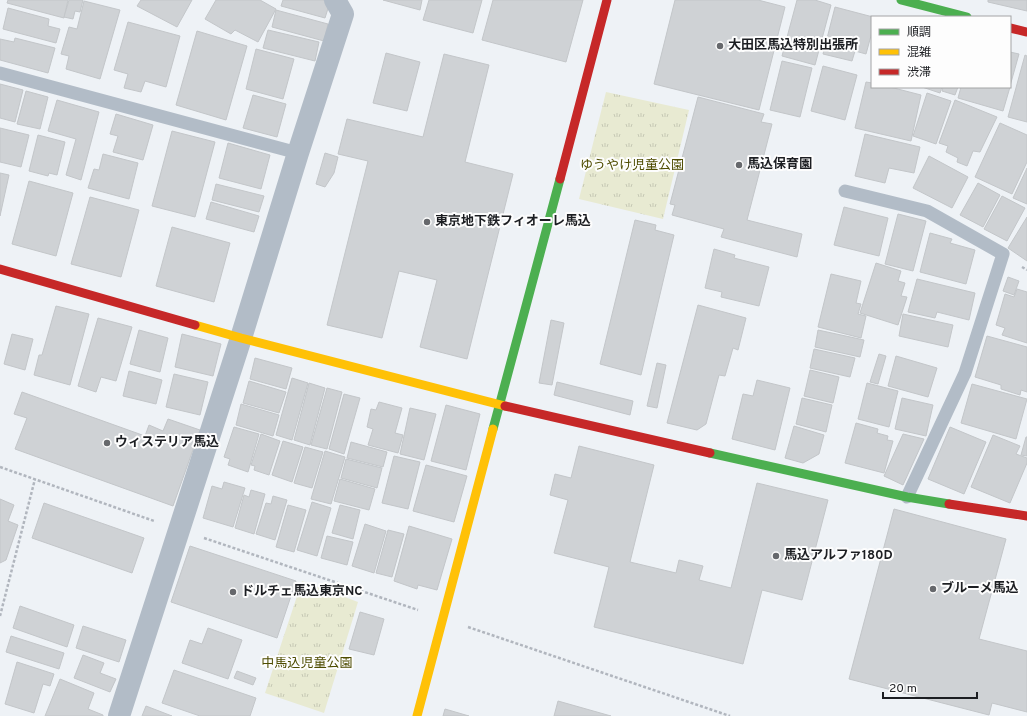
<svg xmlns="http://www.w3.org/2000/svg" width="1027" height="716" font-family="Overpass,'Noto Sans JP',sans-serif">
  <defs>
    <pattern id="park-tufts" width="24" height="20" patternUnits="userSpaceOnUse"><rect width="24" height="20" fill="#e8ead2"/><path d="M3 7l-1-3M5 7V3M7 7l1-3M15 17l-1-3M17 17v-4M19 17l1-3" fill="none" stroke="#c6c8b4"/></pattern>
  </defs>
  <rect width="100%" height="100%" fill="#eef2f6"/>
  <g fill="url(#park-tufts)">
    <path d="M606 92 689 110 663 219 579 199Z"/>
    <path d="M302 581 358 602 324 713 265 693Z"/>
  </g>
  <g fill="#cfd2d5" stroke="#c3c6c9">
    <path d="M8 0H68L64 18 7 3Z"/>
    <path d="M69 0H83L80 12 75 11 73 19 64 17Z"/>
    <path d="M141 0H192L177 27 137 6Z"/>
    <path d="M216 0H260L276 9 258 42 235 30 231 34 205 19Z"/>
    <path d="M283 0H322L330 2 325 18 281 6Z"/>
    <path d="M383 0H422L420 10Z"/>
    <path d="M429 0H482L473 33 423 20Z"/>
    <path d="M493 0H583L566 62 482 40Z"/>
    <path d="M675 0H758L785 7 759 110 654 84Z"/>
    <path d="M797 0H815L831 5 815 65 782 56Z"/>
    <path d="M988 0H1027V11L988 2Z"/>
    <path d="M84 1 120 10 100 79 66 69 69 56 61 54 69 27 77 29Z"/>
    <path d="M835 7 873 17 872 32 866 54 855 51 852 61 823 54Z"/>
    <path d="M8 8 49 19 48 26 60 29 56 43 3 29Z"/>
    <path d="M276 10 328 24 324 41 272 27Z"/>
    <path d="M128 22 180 36 166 87 145 81 141 92 124 88 128 74 114 70Z"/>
    <path d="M268 30 319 42 315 61 263 48Z"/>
    <path d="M197 31 247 46 226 120 176 105Z"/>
    <path d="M15 38 55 48 48 73 0 60V39L14 42Z"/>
    <path d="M256 49 294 59 283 99 246 89Z"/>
    <path d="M1010 52 1019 54 1010 86Z"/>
    <path d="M386 53 420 62 407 111 373 103Z"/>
    <path d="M444 54 489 65 465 162 513 174 467 359 420 347 437 280 399 271 382 338 327 325 368 161 338 154 347 119 423 137Z"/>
    <path d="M1025 55 1027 56V122L1008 117Z"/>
    <path d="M782 61 812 68 800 117 770 110Z"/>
    <path d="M823 66 857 75 845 120 811 111Z"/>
    <path d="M866 82 872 83V87H890L921 95 911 141 855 128Z"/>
    <path d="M0 84 23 90 15 122 0 118Z"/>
    <path d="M922 87H942L940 93Z"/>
    <path d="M943 87H958L955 95 942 91Z"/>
    <path d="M961 87H1010L1003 111 958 98Z"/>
    <path d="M26 91 48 97 40 129 17 124Z"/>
    <path d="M927 93 951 101 936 144 913 136Z"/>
    <path d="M253 95 286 104 277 137 243 128Z"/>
    <path d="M698 97 764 114 761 122 772 124 747 220 802 234 797 257 721 237 724 229 672 215 675 205 670 204Z"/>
    <path d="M57 100 99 112 81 180 66 175 76 139 48 131Z"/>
    <path d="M955 100 997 117 980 152 973 151 967 166 957 162 958 158 946 152 948 146 939 143Z"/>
    <path d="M116 114 153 125 143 160 113 152 118 136 110 134Z"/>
    <path d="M1000 123 1027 135V162L1012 194 975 177Z"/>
    <path d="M0 128 29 135 21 167 0 162Z"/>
    <path d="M172 131 215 142 195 217 152 206Z"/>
    <path d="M865 134 920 147 914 173 889 168 885 183 855 176Z"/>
    <path d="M38 135 65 142 57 175 49 173 48 176 29 171Z"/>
    <path d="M228 143 270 155 261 189 219 178Z"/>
    <path d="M325 153 338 157 334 173 325 187 316 184Z"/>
    <path d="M103 154 138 163 129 199 88 188 94 169 99 170Z"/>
    <path d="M929 156 968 177 952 208 913 188Z"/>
    <path d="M1027 168V204L1013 198Z"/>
    <path d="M0 173 9 175 0 216Z"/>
    <path d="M29 181 73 193 56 256 12 244Z"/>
    <path d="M978 183 1000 195 983 227 960 215Z"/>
    <path d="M216 184 264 196 259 212 212 200Z"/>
    <path d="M1002 196 1025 208 1007 241 984 229Z"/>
    <path d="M90 197 139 210 121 277 71 264Z"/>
    <path d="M211 202 259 216 254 232 206 219Z"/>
    <path d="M844 207 888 218 879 256 834 245Z"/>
    <path d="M898 214 926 221 913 271 885 264Z"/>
    <path d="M1027 217V261L1008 248Z"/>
    <path d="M635 220 656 225 655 230 674 235 641 375 600 364Z"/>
    <path d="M172 227 230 243 214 302 156 286Z"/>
    <path d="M930 233 952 239 950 243 975 250 966 284 920 272Z"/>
    <path d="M714 249 735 255 734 258 769 267 759 306 721 297 722 292 705 288Z"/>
    <path d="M876 263 901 271 898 281 905 283 901 296 907 297 898 325 860 313Z"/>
    <path d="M831 274 861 281 856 303 861 304 858 314 866 316 861 338 818 327Z"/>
    <path d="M1008 277 1019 281 1014 295 1003 291Z"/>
    <path d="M917 279 975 293 969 320 937 312 935 318 908 312Z"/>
    <path d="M1017 289 1027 292V343L1002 335 1005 328 996 325 1005 294 1014 297Z"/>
    <path d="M698 305 746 318 738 350 733 348 725 376 719 375 706 424 697 430 667 423Z"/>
    <path d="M56 306 89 314 70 385 34 375 39 355H42Z"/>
    <path d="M903 314 953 325 948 347 899 336Z"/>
    <path d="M98 318 132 327 116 381 101 377 96 392 78 386Z"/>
    <path d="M551 320 564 323 552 385 539 383Z"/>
    <path d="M139 330 168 338 160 372 130 364Z"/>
    <path d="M818 330 864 340 860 357 815 347Z"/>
    <path d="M12 334 33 339 25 370 4 364Z"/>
    <path d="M182 334 221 344 213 376 175 367Z"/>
    <path d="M987 336 1027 347V392L1021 390 1020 395 1001 389V385L975 377Z"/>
    <path d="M814 349 855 358 850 377 810 368Z"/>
    <path d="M879 354 886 356 878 384 870 382Z"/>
    <path d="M896 356 937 368 928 397 888 386Z"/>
    <path d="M255 358 292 368 286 389 250 379Z"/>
    <path d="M657 363 666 365 657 408 647 406Z"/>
    <path d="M810 370 839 377 833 403 804 396Z"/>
    <path d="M129 371 162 380 156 404 123 396Z"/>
    <path d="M174 374 208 382 200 415 166 407Z"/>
    <path d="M292 378 308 383 292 440 276 435Z"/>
    <path d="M757 380 790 388 775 450 732 439 743 394 753 396Z"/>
    <path d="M249 381 286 392 279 413 243 403Z"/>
    <path d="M557 382 633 401 630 415 554 395Z"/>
    <path d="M309 383 325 388 310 445 294 440Z"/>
    <path d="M867 383 898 391 889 427 858 419Z"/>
    <path d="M972 384 1027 399 1016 439 961 423Z"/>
    <path d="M327 388 342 392 327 449 311 445Z"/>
    <path d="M22 392 145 436 149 425 163 431 168 419 200 430 173 506 15 449 27 418 14 414Z"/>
    <path d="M344 394 360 398 344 454 329 449Z"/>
    <path d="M802 398 832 405 826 432 796 424Z"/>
    <path d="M902 398 933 405 926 436 895 429Z"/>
    <path d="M379 402 402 408 395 433 403 435 398 453 368 445 373 429 367 427 371 409 376 410Z"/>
    <path d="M241 404 279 415 273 436 236 425Z"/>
    <path d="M446 405 480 414 466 470 431 461Z"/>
    <path d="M410 408 436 414 424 460 400 454Z"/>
    <path d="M856 423 878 429 877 433 888 436 887 440 893 441 884 473 845 463Z"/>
    <path d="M794 426 824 435 819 454 803 463 785 458Z"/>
    <path d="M234 427 259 434 248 472 228 465 230 459 224 457Z"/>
    <path d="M950 427 986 442 964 494 928 479Z"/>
    <path d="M261 434 280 441 269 475 254 470 255 466 251 465Z"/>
    <path d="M903 434 924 439 903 485 884 476Z"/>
    <path d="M993 435 1020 446 1016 454 1027 458V463L1010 503 971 487Z"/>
    <path d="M1026 437H1027V456L1021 455Z"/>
    <path d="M283 441 303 447 292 482 272 475Z"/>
    <path d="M351 442 387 452 383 467 347 458Z"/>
    <path d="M579 446 654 465 630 562 676 573 679 560 703 566 699 580 731 588 757 483 828 500 802 600 762 590 743 664 594 627 609 567 554 553 568 500 550 495 555 474 571 478Z"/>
    <path d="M305 447 323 452 312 488 294 483Z"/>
    <path d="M325 451 345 457 331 504 311 499Z"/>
    <path d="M394 456 420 462 408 509 382 503Z"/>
    <path d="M346 459 382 468 377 488 341 478Z"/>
    <path d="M426 465 467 476 454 522 413 511Z"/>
    <path d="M340 479 375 489 369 510 334 501Z"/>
    <path d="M224 482 245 488 233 527 203 518 212 486 222 489Z"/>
    <path d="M251 490 265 494 254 534 235 528 244 495 249 497Z"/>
    <path d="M273 496 287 500 275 540 256 534 266 503 271 504Z"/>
    <path d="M0 499 14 505 8 521 18 525 6 560 0 563Z"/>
    <path d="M312 502 331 508 317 556 297 550Z"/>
    <path d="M44 503 144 538 132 573 32 538Z"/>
    <path d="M288 505 306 510 294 552 276 547Z"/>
    <path d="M340 505 360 510 353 539 332 533Z"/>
    <path d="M894 509 1006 539 979 639 1027 651V712L992 703 989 715 849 679Z"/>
    <path d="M365 524 386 531 374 573 352 566Z"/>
    <path d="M409 526 452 539 437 590 418 585 417 589 394 581Z"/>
    <path d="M388 530 404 534 392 577 376 573Z"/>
    <path d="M327 536 353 542 347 565 321 558Z"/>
    <path d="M190 546 296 581 277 638 171 602Z"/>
    <path d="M20 606 74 625 67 647 13 628Z"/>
    <path d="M360 612 384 619 374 655 349 649Z"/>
    <path d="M83 626 126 640 119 662 76 648Z"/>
    <path d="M208 628 242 640 228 679 182 663 190 640 202 644Z"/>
    <path d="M11 636 64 653 59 669 6 652Z"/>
    <path d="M83 655 104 663 100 673 116 679 110 692 74 678Z"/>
    <path d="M17 662 54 674 50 686 43 684 34 713 5 704Z"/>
    <path d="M174 670 256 698 250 716H200L162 703Z"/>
    <path d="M237 671 256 678 253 685 234 678Z"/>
    <path d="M60 679 94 693 88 709 103 715V716H45Z"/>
    <path d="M558 701 611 716H554Z"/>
    <path d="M146 706 172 716H142Z"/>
    <path d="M445 709 469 716H443Z"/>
  </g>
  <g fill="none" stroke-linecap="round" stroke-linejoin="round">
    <g stroke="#b1b6be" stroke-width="2.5" stroke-dasharray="3 2" stroke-linecap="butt">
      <path d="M1022 267 1027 270"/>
      <path d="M0 467 154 521"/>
      <path d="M204 538 418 610"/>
      <path d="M0 616 35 479"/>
      <path d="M468 627 730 716"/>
    </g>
    <g stroke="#b2bcc7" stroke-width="13">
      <path d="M0 73 298 153"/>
      <path d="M845 191 927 211 1003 254 965 373 907 497"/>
    </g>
    <path stroke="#b2bcc7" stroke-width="22" d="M119 716 241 338 298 153 343 14 335 0"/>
    <g stroke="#4caf50" stroke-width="9">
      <path d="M901 0 967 17"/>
      <path d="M493 429 560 179"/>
      <path d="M710 453 907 497 949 504"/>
    </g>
    <g stroke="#ffc107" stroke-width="9">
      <path d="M195 325 241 338 505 406"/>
      <path d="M417 716 493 429"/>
    </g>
    <g stroke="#c62828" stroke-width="9">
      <path d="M1010 28 1027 32"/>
      <path d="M560 179 607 0"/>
      <path d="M0 269 195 325"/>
      <path d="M505 406 710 453"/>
      <path d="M949 504 1027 516"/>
    </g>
  </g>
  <g fill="#66686c" stroke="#fdfdfd" stroke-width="1.5">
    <circle cx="720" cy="46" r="4"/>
    <circle cx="739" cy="165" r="4"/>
    <circle cx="427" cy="222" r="4"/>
    <circle cx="107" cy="443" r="4"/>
    <circle cx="776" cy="556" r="4"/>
    <circle cx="933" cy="589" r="4"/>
    <circle cx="233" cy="592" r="4"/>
  </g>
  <g text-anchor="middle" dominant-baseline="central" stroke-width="4" stroke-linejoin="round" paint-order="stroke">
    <g font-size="13" font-weight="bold" fill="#1c1e22" stroke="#fdfdfd" text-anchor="start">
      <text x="728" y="46">大田区馬込特別出張所</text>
      <text x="747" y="165">馬込保育園</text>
      <text x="435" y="222">東京地下鉄フィオーレ馬込</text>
      <text x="115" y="443">ウィステリア馬込</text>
      <text x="784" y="556">馬込アルファ180D</text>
      <text x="941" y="589">ブルーメ馬込</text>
      <text x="241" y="592">ドルチェ馬込東京NC</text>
    </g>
    <g font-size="13" fill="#4e4c00" stroke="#fdfdfd">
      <text x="632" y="166">ゆうやけ児童公園</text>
      <text x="307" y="664">中馬込児童公園</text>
    </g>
  </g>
  <rect x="871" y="16" width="140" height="72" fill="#fdfdfd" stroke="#a3a4a5"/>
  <rect x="879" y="29" width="20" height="6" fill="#4caf50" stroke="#a3a4a5"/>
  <text x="907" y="36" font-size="12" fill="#1c1e22">順調</text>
  <rect x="879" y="49" width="20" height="6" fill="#ffc107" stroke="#a3a4a5"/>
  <text x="907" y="56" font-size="12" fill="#1c1e22">混雑</text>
  <rect x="879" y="69" width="20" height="6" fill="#c62828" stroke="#a3a4a5"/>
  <text x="907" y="76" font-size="12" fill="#1c1e22">渋滞</text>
  <path d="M883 692v6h94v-6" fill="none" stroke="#1c1e22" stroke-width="2"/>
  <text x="889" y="692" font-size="12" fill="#1c1e22" stroke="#fdfdfd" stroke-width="3" paint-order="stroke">20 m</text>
</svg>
